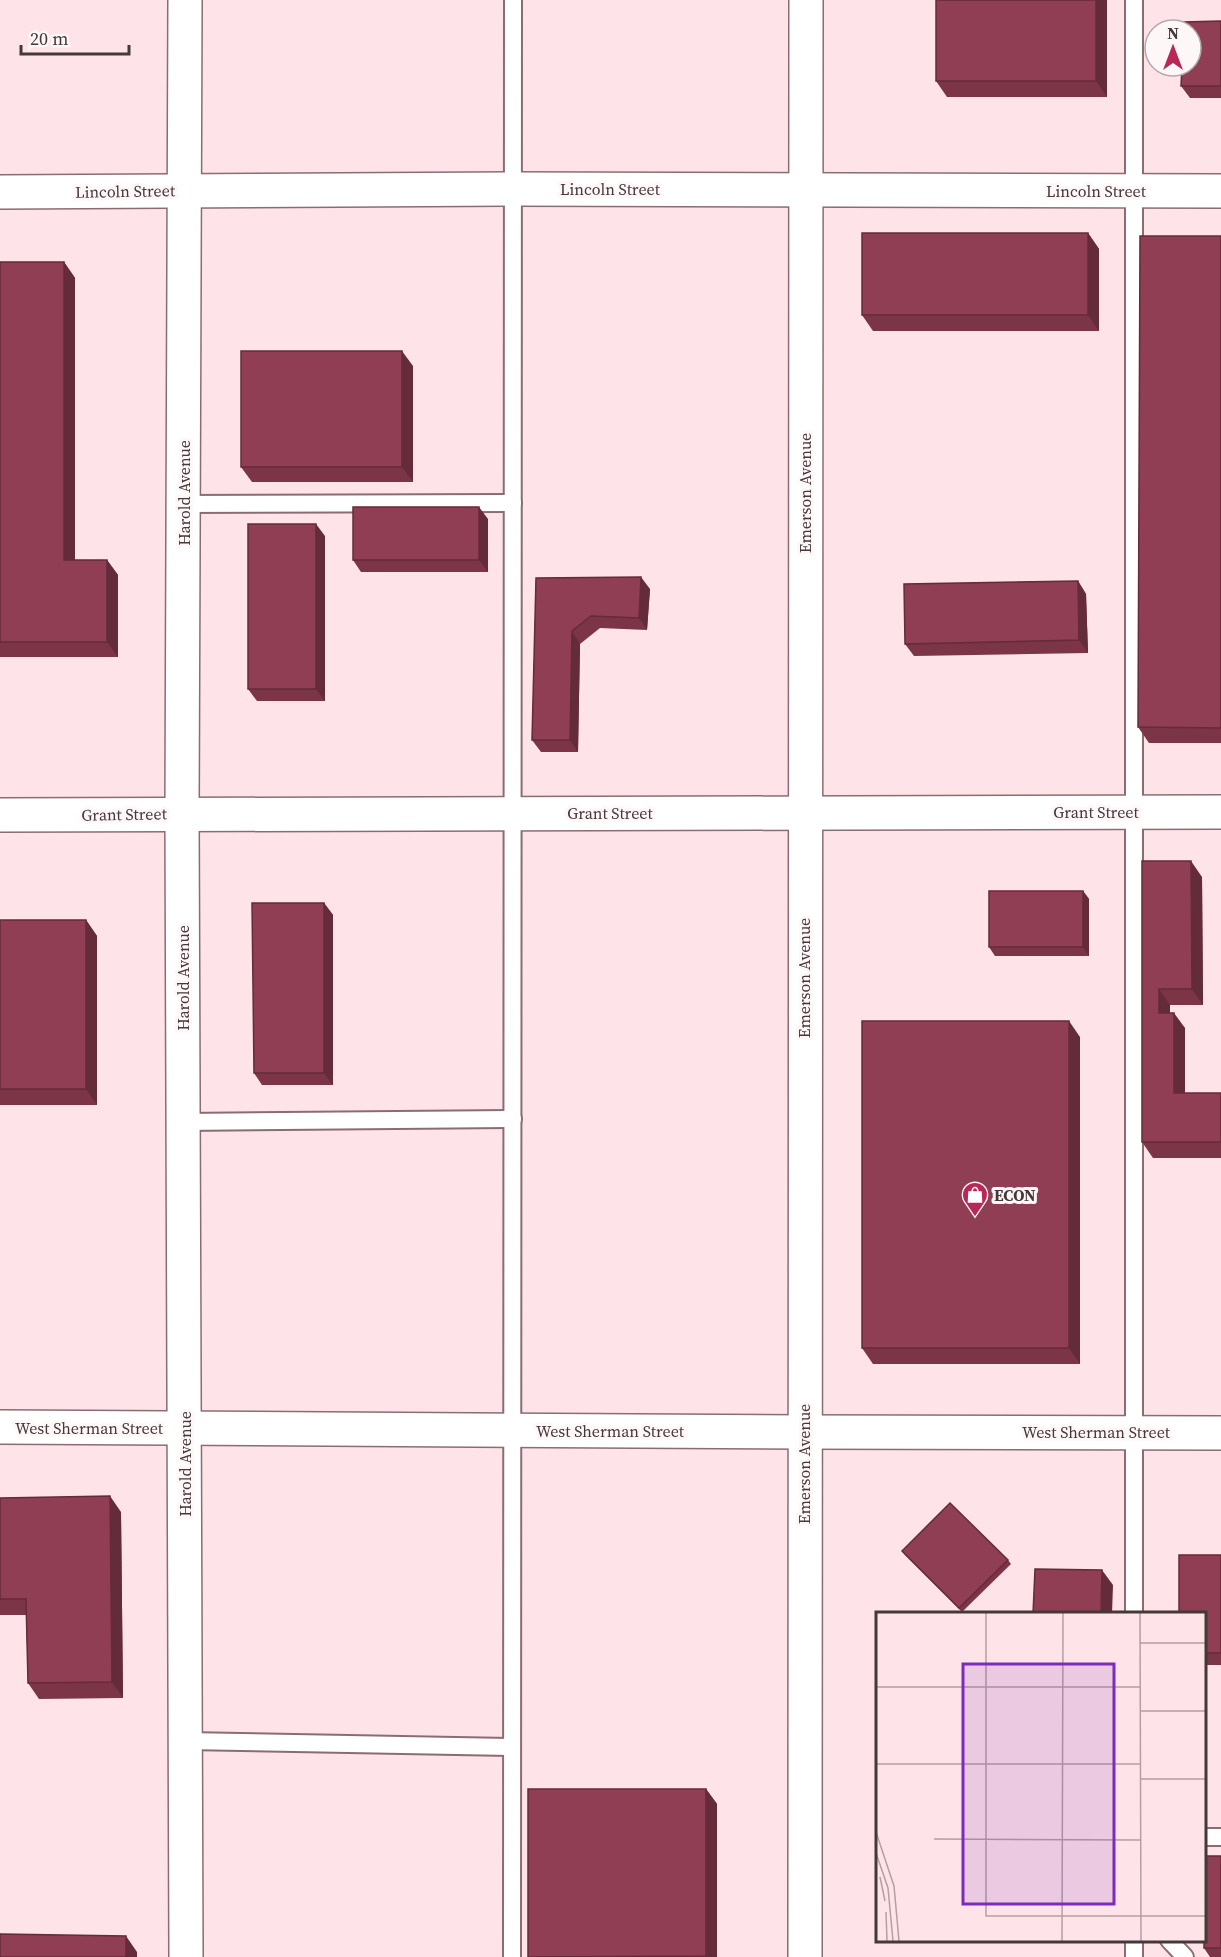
<svg xmlns="http://www.w3.org/2000/svg" width="1221" height="1957" font-family="'Source Serif 4',serif">
  <rect width="100%" height="100%" fill="#fee4e8"/>
  <g fill="none" stroke-linecap="round" stroke-linejoin="round">
    <defs>
      <g id="service">
        <path d="M1134 0V1614"/>
        <path d="M184 504 513 503"/>
        <path d="M183 1122 513 1119"/>
        <path d="M185 1741 512 1747"/>
        <path d="M1204 1837H1221"/>
        <path d="M1134 1940V1957"/>
        <path d="M1169 1940 1185 1957"/>
        <path d="M512 1957 513 0"/>
      </g>
      <g id="minor">
        <path d="M185 0 182 813 186 1957"/>
        <path d="M0 192 513 189 1221 191"/>
        <path d="M0 1427 804 1432 1221 1433"/>
        <path d="M805 1957 806 0"/>
      </g>
      <path id="tertiary" d="M0 815 1221 812"/>
    </defs>
    <use href="#service" stroke="#8a6d72" stroke-width="20"/>
    <use href="#minor" stroke="#8a6d72" stroke-width="36"/>
    <use href="#tertiary" stroke="#8a6d72" stroke-width="36"/>
    <use href="#service" stroke="#fff" stroke-width="16"/>
    <use href="#minor" stroke="#fff" stroke-width="33"/>
    <use href="#tertiary" stroke="#fff" stroke-width="33"/>
  </g>
  <g fill="#7b3547">
    <path d="M1107 0V97H947L936 81Z"/>
    <path d="M1221 21V98H1190L1181 86Z"/>
    <path d="M1088 233 1099 249V331H873L862 315Z"/>
    <path d="M1221 236V743H1149L1138 727Z"/>
    <path d="M0 262H64L75 278V560H107L118 575V657H0Z"/>
    <path d="M413 366V482H252L241 467Z"/>
    <path d="M488 519V572H361L353 560Z"/>
    <path d="M325 536V701H257L248 689Z"/>
    <path d="M536 578 650 589 647 630 600 628 580 644 578 752H541L532 740Z"/>
    <path d="M1078 581 1086 594 1088 653 914 656 905 644Z"/>
    <path d="M1142 861 1202 877 1203 1005H1170V1013L1185 1028V1093H1221V1158H1153L1142 1142Z"/>
    <path d="M1083 891 1089 899V956H995L989 947Z"/>
    <path d="M324 903 333 915V1085H262L254 1073Z"/>
    <path d="M0 920H86L97 936V1105H0Z"/>
    <path d="M1080 1037V1364H873L862 1348Z"/>
    <path d="M0 1498 121 1512 123 1698 39 1699 28 1683 26 1615H0Z"/>
    <path d="M902 1551 1008 1560 1011 1564 962 1612 905 1555Z"/>
    <path d="M1221 1555V1665H1204V1614Z"/>
    <path d="M706 1789 717 1804V1957H528Z"/>
    <path d="M1221 1856V1957H1210L1204 1948Z"/>
  </g>
  <g fill="#642b3a">
    <path d="M1096 0H1107V97L1096 81Z"/>
    <path d="M1088 233 1099 249V331L1088 315Z"/>
    <path d="M64 262 75 278V575L64 560Z"/>
    <path d="M402 351 413 366V482L402 467Z"/>
    <path d="M479 507 488 519V572L479 560Z"/>
    <path d="M316 524 325 536V701L316 689Z"/>
    <path d="M107 560 118 575V657L107 642Z"/>
    <path d="M641 577 650 589 647 630 639 618Z"/>
    <path d="M1078 581 1086 594 1088 653 1079 640Z"/>
    <path d="M572 631 580 644 578 752 570 740Z"/>
    <path d="M1191 861 1202 877 1203 1005 1192 989Z"/>
    <path d="M1083 891 1089 899V956L1083 947Z"/>
    <path d="M324 903 333 915V1085L324 1073Z"/>
    <path d="M86 920 97 936V1105L86 1089Z"/>
    <path d="M1159 989 1170 1005V1028L1159 1013Z"/>
    <path d="M1174 1013 1185 1028V1109L1174 1093Z"/>
    <path d="M1069 1021 1080 1037V1364L1069 1348Z"/>
    <path d="M110 1496 121 1512 123 1698 112 1682Z"/>
    <path d="M1102 1570 1113 1585 1112 1614H1101Z"/>
    <path d="M706 1789 717 1804V1957H707L706 1956Z"/>
    <path d="M126 1936 137 1952V1957H126Z"/>
  </g>
  <g fill="#8f3e53" stroke="#642b3a" stroke-width="1.5">
    <rect x="936" y="0" width="160" height="81"/>
    <path d="M1221 21V86H1181L1182 66H1191V30H1182V22Z"/>
    <rect x="862" y="233" width="226" height="82"/>
    <path d="M1140 236H1221V728L1138 727Z"/>
    <path d="M0 262H64V560H107V642H0Z"/>
    <rect x="241" y="351" width="161" height="116"/>
    <rect x="353" y="507" width="126" height="53"/>
    <rect x="248" y="524" width="68" height="165"/>
    <path d="M641 577 639 618 591 616 572 631 570 740H532L536 578Z"/>
    <path d="M1078 581 1079 640 905 644 904 584Z"/>
    <path d="M1142 861H1191L1192 989H1159V1013H1174V1093H1221V1142H1142Z"/>
    <rect x="989" y="891" width="94" height="56"/>
    <path d="M252 903H324V1073H254Z"/>
    <rect x="0" y="920" width="86" height="169"/>
    <rect x="862" y="1021" width="207" height="327"/>
    <path d="M110 1496 112 1682 28 1683 26 1599H0V1498Z"/>
    <path d="M950 1503 1008 1560 959 1608 902 1551Z"/>
    <path d="M1179 1555H1221V1653H1204V1614H1179Z"/>
    <path d="M1035 1569 1102 1570 1101 1614H1033Z"/>
    <path d="M528 1789H706V1956L528 1957Z"/>
    <rect x="1204" y="1856" width="17" height="92"/>
    <path d="M0 1934 126 1936V1957H0Z"/>
  </g>
  <defs>
    <symbol id="shop-pin" viewBox="-11 -11 22 30"><path d="M0 17L-7.5 6A9.5 9.5 0 1 1 7.5 6Z" fill="#b72859" stroke="#fef7f8"/><path d="M-5-2.5h2.3a2.7 3.5 0 0 1 5.4 0H5L5.5 6h-11ZM-1.5-2.5h3a1.5 2.3 0 0 0-3 0Z" fill="#fff"/></symbol>
  </defs>
  <g fill-rule="evenodd">
    <use href="#shop-pin" x="960" y="1180" width="30" height="40"/>
  </g>
  <g text-anchor="middle" dominant-baseline="central" stroke-width="6" stroke-linejoin="round" paint-order="stroke">
    <g font-size="16" fill="#45383b" stroke="#fef7f8">
      <text x="610" y="189">Lincoln Street</text>
      <text transform="translate(125 191) rotate(-1)">Lincoln Street</text>
      <text x="1096" y="191">Lincoln Street</text>
      <text transform="translate(184 493) rotate(-90)">Harold Avenue</text>
      <text transform="translate(805 493) rotate(-90)">Emerson Avenue</text>
      <text x="1096" y="812">Grant Street</text>
      <text x="610" y="813">Grant Street</text>
      <text transform="translate(124 814) rotate(-1)">Grant Street</text>
      <text transform="translate(183 978) rotate(-90)">Harold Avenue</text>
      <text transform="translate(804 978) rotate(-90)">Emerson Avenue</text>
      <text x="89" y="1428">West Sherman Street</text>
      <text x="610" y="1431">West Sherman Street</text>
      <text x="1096" y="1432">West Sherman Street</text>
      <text transform="translate(185 1464) rotate(-90)">Harold Avenue</text>
      <text transform="translate(804 1464) rotate(-90)">Emerson Avenue</text>
    </g>
    <g font-size="16" font-weight="bold" fill="#45383b" stroke="#fef7f8" text-anchor="start">
      <text x="994" y="1195">ECON</text>
    </g>
  </g>
  <g transform="translate(876 1612)">
    <rect width="330" height="330" fill="#fee4e8"/>
    <path fill="none" stroke="#b49fa3" stroke-width="1.5" d="M110 1V304H330M264 1 265 329M264 31H330M0 75H264M265 99H330M0 152H264M264 167H330M0 220 18 274 23 329M58 227 264 228M0 241 12 276 17 329M4 265 9 289M10 300 11 329M186 329 187 1"/>
    <path fill="#7b2cbf" fill-opacity="0.15" stroke="#7b2cbf" stroke-width="3" d="M87 52H238V292H87Z"/>
    <rect width="330" height="330" fill="none" stroke="#45383b" stroke-width="3"/>
  </g>
  <g transform="translate(1173 48)"><circle r="28" fill="#fef7f8" stroke="#b4abac" stroke-width="1.5"/>
  <path d="M0-4.5L10 22L0 15L-10 22Z" fill="#b72859"/>
  <text y="-9" font-size="16" font-weight="bold" text-anchor="middle" fill="#45383b">N</text>
  </g>
  <path d="M21 45v9h108v-9" fill="none" stroke="#45383b" stroke-width="3"/>
  <text x="30" y="45" font-size="18" fill="#45383b" stroke="#fef7f8" stroke-width="4.5" paint-order="stroke">20 m</text>
</svg>
